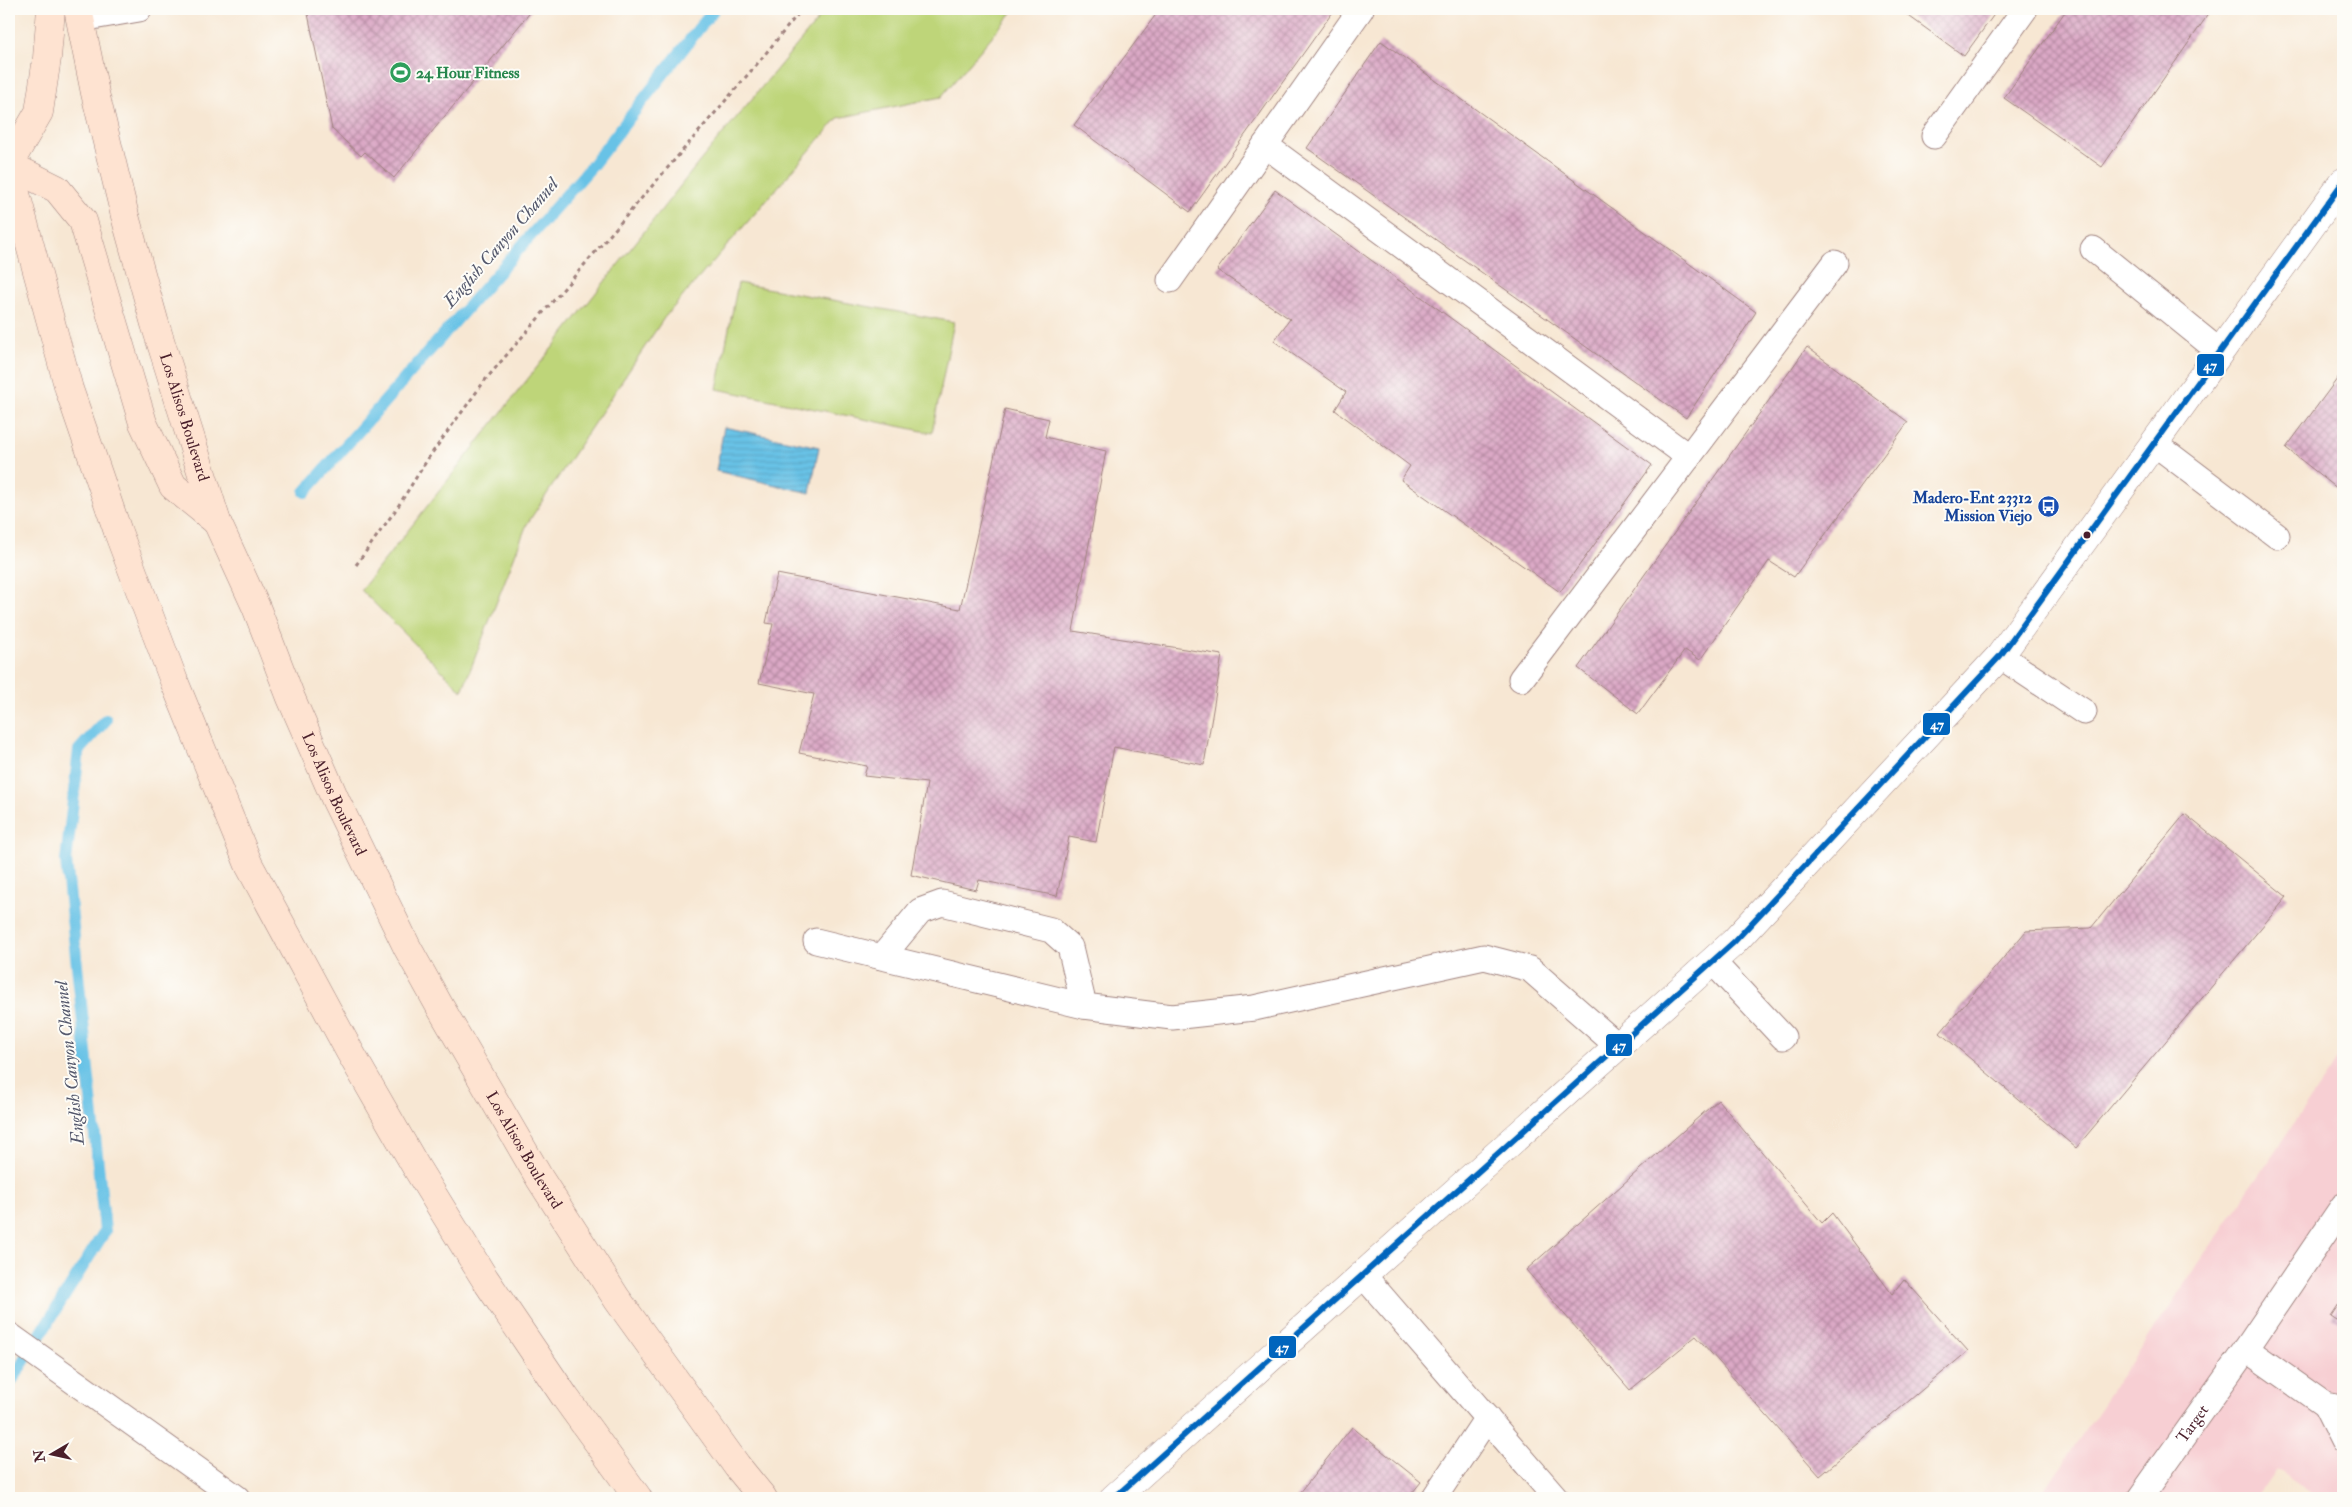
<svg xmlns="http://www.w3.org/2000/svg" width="2352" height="1507" font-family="'IM FELL Double Pica',serif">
  <defs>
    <pattern id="water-rules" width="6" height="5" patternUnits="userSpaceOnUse" patternTransform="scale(1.25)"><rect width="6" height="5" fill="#68c2e6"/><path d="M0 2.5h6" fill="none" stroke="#5ca6c5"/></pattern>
    <pattern id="building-cross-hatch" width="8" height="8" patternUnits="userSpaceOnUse" patternTransform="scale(1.25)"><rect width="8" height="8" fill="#dba9c6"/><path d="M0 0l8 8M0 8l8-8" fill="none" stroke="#b489a1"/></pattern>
  </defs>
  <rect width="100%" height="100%" fill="#fdfcf7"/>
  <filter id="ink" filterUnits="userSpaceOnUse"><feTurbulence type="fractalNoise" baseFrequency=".02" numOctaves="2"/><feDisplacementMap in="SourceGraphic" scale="10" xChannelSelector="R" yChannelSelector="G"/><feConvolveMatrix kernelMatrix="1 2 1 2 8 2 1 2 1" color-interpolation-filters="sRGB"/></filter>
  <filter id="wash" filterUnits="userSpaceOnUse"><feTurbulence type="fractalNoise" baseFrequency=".0096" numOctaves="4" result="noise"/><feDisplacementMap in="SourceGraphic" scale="20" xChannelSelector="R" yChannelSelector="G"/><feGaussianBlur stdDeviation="1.12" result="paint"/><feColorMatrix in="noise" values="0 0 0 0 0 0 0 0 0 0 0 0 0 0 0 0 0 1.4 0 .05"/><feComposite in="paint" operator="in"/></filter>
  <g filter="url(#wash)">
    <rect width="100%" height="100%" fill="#f7e7d3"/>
    <path fill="#f7cfd3" d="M2343 1051V1498H2318L2276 1469 2256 1498H2039Z"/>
    <g fill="#bed579" stroke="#847a52">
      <path d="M827 9H1015L941 97 838 118 664 318 527 524 462 691 361 590 700 161Z"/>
      <path d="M738 283 954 322 932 433 717 389Z"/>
    </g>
    <path fill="url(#water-rules)" stroke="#597088" d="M724 427 819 447 810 493 716 471Z"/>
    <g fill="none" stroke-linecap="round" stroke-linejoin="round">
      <g stroke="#68c2e6" stroke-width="12">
        <path d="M305 492 591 167 714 9"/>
        <path d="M9 1385 105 1231 66 861 79 750 106 720"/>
      </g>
    </g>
    <g id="blocks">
      <g fill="url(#building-cross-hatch)">
        <path d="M307 9H533L394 178 365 152 361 156 332 129Z"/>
        <path d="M1160 9H1335L1190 212 1074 125Z"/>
        <path d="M1899 9H1998L1964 56Z"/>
        <path d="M2067 9H2212L2102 167 2004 98Z"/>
        <path d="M1381 41 1756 312 1686 418 1307 148Z"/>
        <path d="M1275 190 1652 465 1560 592 1401 480 1410 466 1335 410 1346 392 1274 341 1290 319 1217 270Z"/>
        <path d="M1807 347 1908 422 1794 577 1769 561 1700 660 1685 650 1638 714 1578 668Z"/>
        <path d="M2343 371V493L2286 448Z"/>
        <path d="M1005 409 1049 419 1045 437 1106 451 1073 631 1222 655 1204 765 1114 747 1096 842 1069 837 1057 896 979 880 976 890 911 875 927 783 864 776 867 766 799 753 814 694 759 683 773 624 766 623 777 574 960 609Z"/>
        <path d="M2185 814 2287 897 2076 1148 1940 1033 2026 931 2091 928Z"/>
        <path d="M1718 1100 1822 1223 1832 1213 1892 1294 1904 1279 1968 1351 1820 1476 1696 1336 1630 1390 1526 1270Z"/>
        <path d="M2343 1298V1324L2331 1316Z"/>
        <path d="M1352 1427 1421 1482 1408 1498H1296Z"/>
      </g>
    </g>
  </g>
  <g filter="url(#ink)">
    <use href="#blocks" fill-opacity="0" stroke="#a0837f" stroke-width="1"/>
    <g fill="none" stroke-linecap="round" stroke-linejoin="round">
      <defs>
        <g id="service">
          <path d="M81 19 139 9"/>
          <path d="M1934 136 2025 9"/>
          <path d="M1265 145 1689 457"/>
          <path d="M2093 249 2220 352"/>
          <path d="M1170 280 1361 9"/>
          <path d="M2154 443 2277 536"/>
          <path d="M2000 656 2084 712"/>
          <path d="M1521 679 1835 263"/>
          <path d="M816 941 1084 1006 1172 1017 1254 1008 1484 957 1530 969 1618 1046"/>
          <path d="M882 957 920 911 942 903 1051 930 1070 947 1084 1006"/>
          <path d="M1713 962 1783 1037"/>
          <path d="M1363 1275 1556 1498"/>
          <path d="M9 1335 237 1498"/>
          <path d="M2246 1349 2325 1405 2343 1408"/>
          <path d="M2325 1405 2343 1441"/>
          <path d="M1434 1498 1487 1418"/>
          <path id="s1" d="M2140 1498 2246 1349 2343 1206"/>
        </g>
        <path id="tertiary" d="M1114 1498 1734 942 2000 656 2343 182"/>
        <g id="secondary">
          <path id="s2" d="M78 9 95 93 125 216 155 324 217 522 256 607 291 698 336 801 407 947 439 1005 540 1179 617 1299 737 1466 763 1498"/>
          <path d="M9 164 39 112 47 58 51 9"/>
          <path d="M9 165 57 189 83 221 143 423 173 486 217 522"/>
          <path d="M9 168 69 389 118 532 174 681 249 865 350 1052 416 1167 485 1279 565 1397 638 1498"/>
        </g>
      </defs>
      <use href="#service" stroke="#a0837f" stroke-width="27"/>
      <use href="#tertiary" stroke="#a0837f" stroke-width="29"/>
      <use href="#secondary" stroke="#a0837f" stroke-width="29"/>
      <path stroke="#a0837f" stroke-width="3" stroke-dasharray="4 4" stroke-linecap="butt" d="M356 565 397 508 429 457 486 379 757 64 802 9"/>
      <use href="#service" stroke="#fff" stroke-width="25"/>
      <use href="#tertiary" stroke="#fff" stroke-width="28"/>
      <use href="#secondary" stroke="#fee3d1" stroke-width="28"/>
      <defs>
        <path id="bus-1" d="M1114 1498 1734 942 2000 656 2343 182"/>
      </defs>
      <use href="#bus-1" stroke="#fdfcf7" stroke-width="10"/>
      <use href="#bus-1" stroke="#0065bd" stroke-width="6"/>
    </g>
  </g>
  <defs>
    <symbol id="stadium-disc" viewBox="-11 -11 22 22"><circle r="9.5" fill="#2e9e5b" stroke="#fdfcf7"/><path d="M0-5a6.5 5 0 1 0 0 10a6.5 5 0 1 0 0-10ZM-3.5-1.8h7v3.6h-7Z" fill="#fff"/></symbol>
    <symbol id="bus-disc" viewBox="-11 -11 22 22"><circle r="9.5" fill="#1a4fb4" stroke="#fdfcf7"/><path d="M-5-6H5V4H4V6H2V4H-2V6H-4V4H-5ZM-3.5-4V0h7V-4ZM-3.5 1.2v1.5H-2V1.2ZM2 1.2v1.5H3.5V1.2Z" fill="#fff"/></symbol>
  </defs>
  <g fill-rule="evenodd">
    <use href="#stadium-disc" x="388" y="60" width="25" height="25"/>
    <use href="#bus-disc" x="2036" y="494" width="25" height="25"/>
  </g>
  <circle fill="#4a1f2b" stroke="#fdfcf7" stroke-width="2" cx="2087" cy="535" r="4.5"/>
  <g text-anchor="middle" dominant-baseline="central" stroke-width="4" stroke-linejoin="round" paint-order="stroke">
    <g font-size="16" font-weight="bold" fill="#27864d" stroke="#fdfcf7" text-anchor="start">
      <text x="416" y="73">24 Hour Fitness</text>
    </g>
    <g font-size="16" fill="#4a1f2b" stroke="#fdfcf7">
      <text stroke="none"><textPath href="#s2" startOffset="422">Los Alisos Boulevard</textPath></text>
      <text stroke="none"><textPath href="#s2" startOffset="828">Los Alisos Boulevard</textPath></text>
      <text stroke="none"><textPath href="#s2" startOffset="1232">Los Alisos Boulevard</textPath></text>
      <text stroke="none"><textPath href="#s1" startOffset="91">Target</textPath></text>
    </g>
    <g font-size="16" font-weight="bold" fill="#164399" stroke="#fdfcf7" text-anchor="end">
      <text x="2032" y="498">Madero-Ent 23312<tspan x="2032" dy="18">Mission Viejo</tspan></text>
    </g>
    <g font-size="18" font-style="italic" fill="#54586c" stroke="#fdfcf7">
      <text transform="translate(501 243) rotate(-49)">English Canyon Channel</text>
      <text transform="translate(70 1063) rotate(-96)">English Canyon Channel</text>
    </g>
  </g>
  <g stroke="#fdfcf7" stroke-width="2">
    <rect x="2196" y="353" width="29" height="24" rx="5" fill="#0065bd"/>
    <rect x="1922" y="712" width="29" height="24" rx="5" fill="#0065bd"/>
    <rect x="1605" y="1033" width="28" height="24" rx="5" fill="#0065bd"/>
    <rect x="1268" y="1335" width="29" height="24" rx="5" fill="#0065bd"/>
  </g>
  <g font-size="14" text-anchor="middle" font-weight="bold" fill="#fff">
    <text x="2210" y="370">47</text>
    <text x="1937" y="729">47</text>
    <text x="1619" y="1050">47</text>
    <text x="1282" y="1352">47</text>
  </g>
  <rect width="2352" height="1507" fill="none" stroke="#fdfcf7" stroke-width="30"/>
  <g transform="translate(52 1454) rotate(261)" stroke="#fdfcf7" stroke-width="4" paint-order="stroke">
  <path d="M0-4L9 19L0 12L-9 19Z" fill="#4a1f2b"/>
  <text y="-8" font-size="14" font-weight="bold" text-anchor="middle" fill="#4a1f2b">N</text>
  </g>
</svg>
